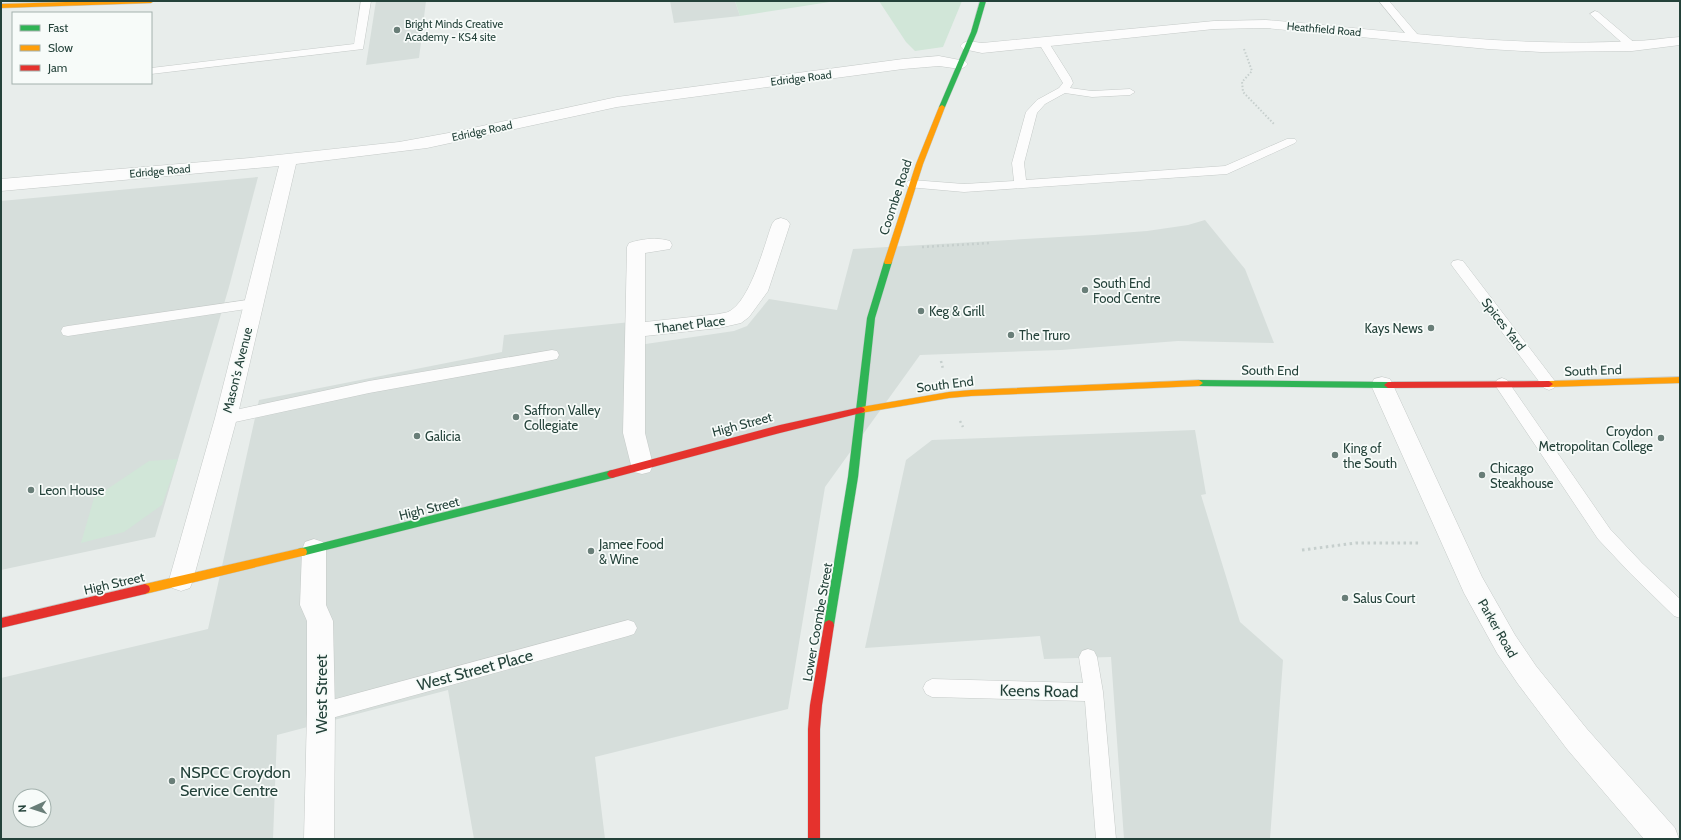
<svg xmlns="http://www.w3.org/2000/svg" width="1681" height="840" font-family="Cabin,sans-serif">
  <rect width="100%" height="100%" fill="#e8edeb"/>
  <g fill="#d6dedb" fill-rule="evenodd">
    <path d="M376 1H426L419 58 366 65Z"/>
    <path d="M670 1H735L740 16 674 23Z"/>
    <path d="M258 177 229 287 155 537 1 570V201Z"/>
    <path d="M1205 220 1245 269 1274 343 1178 341 1061 350 920 355 825 487 788 709 595 757 605 839H474L448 690 277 735 273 839H1V678L208 629 259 400 502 352 504 335 631 322 632 346 734 331 747 326 769 299 837 310 853 249 1094 235 1147 231 1188 225ZM20 796H44V820H20Z"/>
    <path d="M1195 430 1206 494 1201 495 1240 622 1283 660 1270 839H1124L1111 657 1044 659 1040 636 865 648 906 460 932 440Z"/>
  </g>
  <g fill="#d1e6d8">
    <path d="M735 1H836L740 16Z"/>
    <path d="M879 1H962L943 47 915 51 906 42Z"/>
    <path d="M178 459 162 505 124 532 81 543 94 498 149 461Z"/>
  </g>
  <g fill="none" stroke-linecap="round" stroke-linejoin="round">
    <defs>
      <g id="lane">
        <path d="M361 1H371L363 49 151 74V68L354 44Z"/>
        <path d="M1379 1H1389L1418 35 1419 37 1418 39H1410Z"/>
        <path d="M1595 11 1598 12 1636 44 1637 46 1636 48H1628L1592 16 1590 14Z"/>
        <path d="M1043 39 1047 40 1071 78 1073 83 1070 88 1092 91 1130 89 1135 92 1130 95 1092 97 1065 93 1045 104 1037 113 1024 163 1026 180 1225 166 1287 139H1295L1297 141 1295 143 1227 174 964 192 908 187 906 184 908 181 912 180 964 184 1014 181 1012 163 1026 112 1037 100 1059 88 1063 83 1038 42Z"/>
        <path d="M1458 260 1463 261 1554 380 1556 384 1554 388 1549 390 1544 388 1453 267 1451 264 1453 261Z"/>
        <path d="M254 299 259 301 261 304 259 307 68 336 63 335 61 331 63 327 68 326Z"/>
        <path d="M552 350 557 351 559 355 557 359 552 360 369 393 226 424 221 422 219 418 221 414 226 412 369 381Z"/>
        <path d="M1502 378 1507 380 1610 529 1642 563 1680 599V618L1674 616 1630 573 1598 539 1497 388 1495 384 1497 380Z"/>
        <path d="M628 620 634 622 637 628 634 634 628 636 321 721 314 718 312 712 314 706 321 703Z"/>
        <path d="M1088 649 1094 651 1097 657 1103 692 1116 839H1096L1085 701 932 697 926 694 923 688 926 682 932 679 1083 683 1079 657 1082 651Z"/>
      </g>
      <g id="street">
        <path d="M1266 20C1387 30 1510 48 1632 41 1648 41 1664 38 1680 37V45L1632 51 1541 52 1488 49 1266 28 1214 29 982 53 963 49 960 46 963 43 968 41 982 43 1214 21Z"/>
        <path d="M939 56 965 61 968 64 965 67 960 69 939 66 903 69 617 107 427 148 296 164 237 418 193 580 190 588 181 591 172 588 169 580 215 418 279 166 1 191V179L250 158 399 142 454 132 617 97 903 59Z"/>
        <path d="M781 218 787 220 790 224 768 291 749 317 741 323 719 328 645 336V433L653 465 650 472 642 474 634 472 631 465 623 433 627 247 629 243C641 239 657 237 670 241L672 245 670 249 645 253V322L719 314C722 313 726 313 728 312 750 302 764 246 772 224L775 220Z"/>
        <path d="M1382 377 1390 379 1393 385 1482 577 1515 635 1536 666 1587 729 1675 828 1679 839H1644L1567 749 1518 684 1497 653 1464 593 1371 385 1374 379Z"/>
        <path d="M314 539 323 542 326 550V605L333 621 335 712 334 839H304L307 712V621L300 605 302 550 305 542Z"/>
      </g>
      <g id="fast">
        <path d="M980 1H986L977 32 945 107 942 109 940 108 939 107 971 32Z"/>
        <path d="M888 259 892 262 875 318 858 477 834 625 833 628 829 630 825 628 824 625 848 477 867 318 884 262Z"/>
        <path d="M1199 380 1388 382 1392 385 1388 388 1199 386 1195 383Z"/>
        <path d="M612 470 615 471 617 474 615 477 612 478 302 556 298 555 297 552 298 549 302 548Z"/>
      </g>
      <g id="slow">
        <path d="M98 1H154L151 3 1 8V4Z"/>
        <path d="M942 105 945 107 923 164 892 262 891 264H885L884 262 916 164 939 107Z"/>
        <path d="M1680 377V383L1549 387 1545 384 1549 381Z"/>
        <path d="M1199 380 1203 383 1199 386 971 396 949 398 861 413 858 412 857 410 858 408 861 407 949 392 971 390Z"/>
        <path d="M302 548 306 549 307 552 306 555 302 556 145 594 141 592 140 589 141 586 145 584Z"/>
      </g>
      <g id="jam">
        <path d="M1549 381 1553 384 1549 387 1388 388 1384 385 1388 382Z"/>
        <path d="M861 407 864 408 865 410 864 412 861 413 780 433 612 478 609 477 607 474 609 471 612 470 780 425Z"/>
        <path d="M145 584 149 586 150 589 149 592 145 594 1 628V618Z"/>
        <path d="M829 620 833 622 834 625 822 705 820 729V839H808V729L810 705 824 625 825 622Z"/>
      </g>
    </defs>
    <use href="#lane" stroke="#c5cac8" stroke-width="1"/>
    <use href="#street" stroke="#c5cac8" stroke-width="1"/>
    <use href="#fast" stroke="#c3cac8" stroke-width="1"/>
    <use href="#slow" stroke="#c3cac8" stroke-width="1"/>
    <use href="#jam" stroke="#c3cac8" stroke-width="1"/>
    <path stroke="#c6cfcd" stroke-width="2" stroke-dasharray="1.5 2" stroke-linecap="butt" d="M1244 49 1252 71 1242 82 1243 92 1274 124"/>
    <g stroke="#c6cfcd" stroke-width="2.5" stroke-dasharray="2 3" stroke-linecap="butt">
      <path d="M922 247 990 243"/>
      <path d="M941 361 943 369"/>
      <path d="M960 421 963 427"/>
    </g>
    <path stroke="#c6cfcd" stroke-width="3" stroke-dasharray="2.5 3.5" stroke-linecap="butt" d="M1302 550 1356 543H1419"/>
    <use href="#lane" fill="#fcfcfc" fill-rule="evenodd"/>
    <use href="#street" fill="#fcfcfc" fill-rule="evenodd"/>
    <use href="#fast" fill="#30b455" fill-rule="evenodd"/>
    <use href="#slow" fill="#ff9f0a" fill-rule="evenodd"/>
    <use href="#jam" fill="#e5322d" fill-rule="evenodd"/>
  </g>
  <g fill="#697e78" stroke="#f7fbf9" stroke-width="1.5">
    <circle cx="397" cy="30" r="4"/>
    <circle cx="1085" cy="290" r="4"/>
    <circle cx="921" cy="311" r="4"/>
    <circle cx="1431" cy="328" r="4"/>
    <circle cx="1011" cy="335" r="4"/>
    <circle cx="516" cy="417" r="4"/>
    <circle cx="417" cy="436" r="4"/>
    <circle cx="1661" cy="438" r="4"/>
    <circle cx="1335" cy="455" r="4"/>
    <circle cx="1482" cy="475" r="4"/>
    <circle cx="31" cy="490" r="4"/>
    <circle cx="591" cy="551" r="4"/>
    <circle cx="1345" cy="598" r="4"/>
    <circle cx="172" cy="781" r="4"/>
  </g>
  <g text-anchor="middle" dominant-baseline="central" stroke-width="3.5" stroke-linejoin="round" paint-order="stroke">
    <g font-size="11" fill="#24423a" stroke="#f7fbf9" text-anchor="start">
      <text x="405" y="24">Bright Minds Creative<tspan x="405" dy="13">Academy - KS4 site</tspan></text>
    </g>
    <g font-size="11" fill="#24423a" stroke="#f7fbf9">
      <text transform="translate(1324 29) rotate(5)">Heathfield Road</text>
      <text transform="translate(801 78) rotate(-7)">Edridge Road</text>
      <text transform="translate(482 131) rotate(-12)">Edridge Road</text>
      <text transform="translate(160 171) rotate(-5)">Edridge Road</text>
    </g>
    <g font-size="13" fill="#24423a" stroke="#f7fbf9">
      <text transform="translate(895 197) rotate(-72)">Coombe Road</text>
      <text transform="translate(690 324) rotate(-7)">Thanet Place</text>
      <text transform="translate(1504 324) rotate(52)">Spices Yard</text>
      <text transform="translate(237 370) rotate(-76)">Mason's Avenue</text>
      <text transform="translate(1270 370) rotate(1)">South End</text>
      <text transform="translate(1593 370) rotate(-2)">South End</text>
      <text transform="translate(945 384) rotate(-7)">South End</text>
      <text transform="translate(742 424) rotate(-15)">High Street</text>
      <text transform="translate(429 508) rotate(-14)">High Street</text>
      <text transform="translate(114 583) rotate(-13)">High Street</text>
      <text transform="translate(817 622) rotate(-80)">Lower Coombe Street</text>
      <text transform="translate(1498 628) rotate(60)">Parker Road</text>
    </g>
    <g font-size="13" fill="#24423a" stroke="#f7fbf9" text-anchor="start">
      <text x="1093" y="283">South End<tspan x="1093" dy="15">Food Centre</tspan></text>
      <text x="929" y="311">Keg &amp; Grill</text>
      <text x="1423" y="328" text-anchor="end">Kays News</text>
      <text x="1019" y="335">The Truro</text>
      <text x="524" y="410">Saffron Valley<tspan x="524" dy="15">Collegiate</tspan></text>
      <text x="1653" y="431" text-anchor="end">Croydon<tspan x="1653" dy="15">Metropolitan College</tspan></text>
      <text x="425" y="436">Galicia</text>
      <text x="1343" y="448">King of<tspan x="1343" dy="15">the South</tspan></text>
      <text x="1490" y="468">Chicago<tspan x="1490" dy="15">Steakhouse</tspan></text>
      <text x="39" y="490">Leon House</text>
      <text x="599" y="544">Jamee Food<tspan x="599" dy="15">&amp; Wine</tspan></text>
      <text x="1353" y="598">Salus Court</text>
    </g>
    <g font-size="16" fill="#24423a" stroke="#f7fbf9">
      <text transform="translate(475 670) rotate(-15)">West Street Place</text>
      <text transform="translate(1039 691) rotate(1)">Keens Road</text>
      <text transform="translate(321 694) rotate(-90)">West Street</text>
    </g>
    <g font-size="16" fill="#24423a" stroke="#f7fbf9" text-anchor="start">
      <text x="180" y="772">NSPCC Croydon<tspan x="180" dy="18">Service Centre</tspan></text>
    </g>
  </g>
  <rect width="1681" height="840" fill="none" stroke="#24423a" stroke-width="4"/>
  <rect x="12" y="12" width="140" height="72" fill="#f7fbf9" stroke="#a3b1ad"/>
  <rect x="20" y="25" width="20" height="6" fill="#30b455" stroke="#a3b1ad"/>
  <text x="48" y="32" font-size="12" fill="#24423a">Fast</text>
  <rect x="20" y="45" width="20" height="6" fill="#ff9f0a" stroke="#a3b1ad"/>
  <text x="48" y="52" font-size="12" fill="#24423a">Slow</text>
  <rect x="20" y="65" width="20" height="6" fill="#e5322d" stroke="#a3b1ad"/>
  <text x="48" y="72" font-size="12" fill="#24423a">Jam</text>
  <g transform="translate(32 808) rotate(267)"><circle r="19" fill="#f7fbf9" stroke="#a3b1ad"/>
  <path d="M0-3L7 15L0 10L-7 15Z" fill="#697e78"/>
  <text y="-6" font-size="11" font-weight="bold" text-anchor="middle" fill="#24423a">N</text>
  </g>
</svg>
